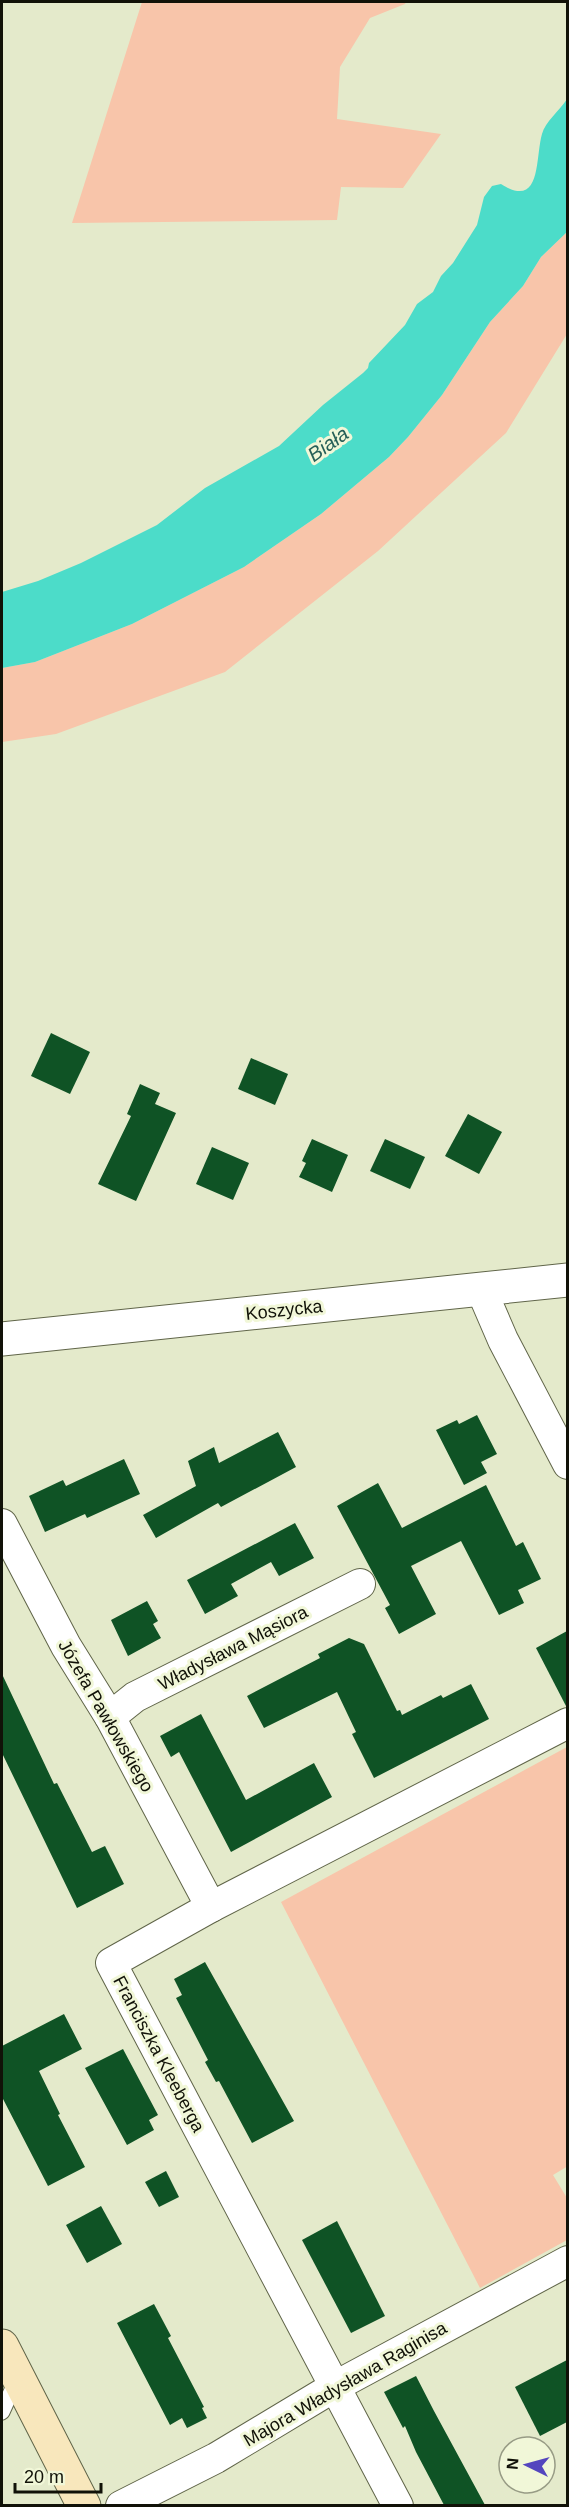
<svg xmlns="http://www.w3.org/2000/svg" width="569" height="2507" font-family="Helvetica,sans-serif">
  <rect width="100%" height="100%" fill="#e4eacb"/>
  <g fill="#f8c5aa">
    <path d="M142 2H406L405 4 370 18 340 67 337 119 441 134 403 188 341 187 337 220 72 223Z"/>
    <path d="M567 232V334L506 433 378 551 225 672 56 734 2 742V668L35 662 132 624 244 567 321 514 389 457 408 437 442 395 490 322 523 286 541 257Z"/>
    <path d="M567 1747 568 2166 553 2175 567 2198V2240L480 2288 281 1902Z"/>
  </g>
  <path fill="#4cdcc9" d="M567 99V232L541 257 523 286 490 322 442 395 408 437 389 457 321 514 244 567 132 624 35 662 2 668V592L38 581 81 563 157 525 205 488 279 446 323 405 363 373 368 368 369 363 405 325 417 304 433 292 441 276 453 263 477 225 484 197 492 186 501 184C542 210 535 158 542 134 545 122 560 110 567 99Z"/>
  <g fill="#0f5325">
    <path d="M51 1033 90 1052 70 1094 31 1076Z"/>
    <path d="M251 1058 288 1074 275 1105 238 1089Z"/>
    <path d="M140 1084 160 1093 155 1104 176 1113 136 1201 98 1184 131 1116 127 1114Z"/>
    <path d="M468 1114 502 1132 479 1174 445 1156Z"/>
    <path d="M312 1139 348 1155 332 1192 299 1177 306 1163 302 1161Z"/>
    <path d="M385 1139 425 1157 410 1189 370 1171Z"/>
    <path d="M212 1147 249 1163 233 1200 196 1184Z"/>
    <path d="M477 1415 497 1454 481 1462 487 1473 464 1485 436 1430 457 1420 459 1424Z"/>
    <path d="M278 1432 296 1467 221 1507 218 1503 156 1538 143 1515 196 1486 188 1461 214 1447 219 1463Z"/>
    <path d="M124 1459 140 1494 87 1518 85 1514 45 1532 29 1496 63 1480 66 1486Z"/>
    <path d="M378 1483 402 1528 486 1485 516 1546 523 1542 541 1579 518 1590 524 1603 499 1615 461 1541 411 1566 436 1614 399 1634 385 1608 390 1605 337 1506Z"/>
    <path d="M295 1523 314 1558 279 1576 271 1562 231 1584 238 1596 205 1614 187 1580Z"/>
    <path d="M147 1601 158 1621 153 1624 161 1638 128 1656 111 1620Z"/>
    <path d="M567 1631V1706H566L536 1648Z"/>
    <path d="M349 1638 364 1644 397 1711 400 1710 402 1715 441 1695 443 1698 471 1684 489 1719 374 1778 352 1734 356 1732 337 1692 264 1728 247 1696 320 1658 318 1654Z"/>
    <path d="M2 1674 54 1784 57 1783 92 1852 105 1846 124 1884 77 1908 2 1753Z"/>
    <path d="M201 1714 246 1800 314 1763 332 1797 231 1852 179 1752 171 1757 160 1736Z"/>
    <path d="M205 1962 294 2121 252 2143 219 2081 216 2082 205 2062 208 2060 176 1998 182 1995 174 1979Z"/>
    <path d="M64 2014 82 2049 39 2071 60 2114 58 2115 85 2167 48 2186 2 2097V2046Z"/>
    <path d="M123 2049 158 2115 149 2120 154 2130 127 2145 85 2068Z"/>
    <path d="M166 2171 179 2197 159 2207 145 2182Z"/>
    <path d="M101 2206 122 2244 87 2263 66 2225Z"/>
    <path d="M337 2221 385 2316 351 2333 302 2240Z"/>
    <path d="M154 2304 171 2336 168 2338 204 2407 202 2408 207 2418 187 2428 182 2418 170 2425 117 2323Z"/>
    <path d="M567 2360V2422L540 2436 515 2387Z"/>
    <path d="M416 2376 434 2411 485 2505H444L416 2452 405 2426 403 2428 384 2392Z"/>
  </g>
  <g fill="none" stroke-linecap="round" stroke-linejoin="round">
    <defs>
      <path id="service" d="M2 2412 17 2379"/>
      <g id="minor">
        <path d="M481 1289 503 1340 568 1464"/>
        <path d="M2 1524 66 1646 110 1717 211 1907"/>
        <path d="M110 1717 135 1697 360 1584"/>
        <path d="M121 2506 216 2458 334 2387 568 2261"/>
        <path d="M398 2506 111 1963 211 1907 568 1723"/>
      </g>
      <path id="tertiary" d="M2 1339 568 1280"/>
      <path id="secondary" d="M2 2346 84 2506"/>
    </defs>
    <use href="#service" stroke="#606549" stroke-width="17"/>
    <use href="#minor" stroke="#606549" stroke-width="32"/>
    <use href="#tertiary" stroke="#606549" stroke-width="35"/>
    <use href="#secondary" stroke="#606549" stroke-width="35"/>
    <use href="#service" stroke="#fff" stroke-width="15"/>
    <use href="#minor" stroke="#fff" stroke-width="30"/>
    <use href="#tertiary" stroke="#fff" stroke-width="33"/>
    <use href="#secondary" stroke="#f8e7bc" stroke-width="33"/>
  </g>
  <g text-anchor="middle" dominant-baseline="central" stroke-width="6" stroke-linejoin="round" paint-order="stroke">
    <g font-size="18" fill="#111208" stroke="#f1f7d8">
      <text transform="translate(284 1310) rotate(-6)">Koszycka</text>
      <text transform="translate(233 1648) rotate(-27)">Władysława Mąsiora</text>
      <text transform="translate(106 1716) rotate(60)">Józefa Pawłowskiego</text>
      <text transform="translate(159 2054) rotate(62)">Franciszka Kleeberga</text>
      <text transform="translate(345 2384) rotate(-30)">Majora Władysława Raginisa</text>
    </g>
    <g font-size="20" font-style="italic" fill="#276058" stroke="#f1f7d8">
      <text transform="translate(328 444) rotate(-35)">Biała</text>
    </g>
  </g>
  <rect width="569" height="2507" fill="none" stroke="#111208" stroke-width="6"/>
  <g transform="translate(527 2465) rotate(275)"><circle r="28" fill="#f1f7d8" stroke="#979b85" stroke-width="1.5"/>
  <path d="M0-4.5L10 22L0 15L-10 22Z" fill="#5446be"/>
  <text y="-9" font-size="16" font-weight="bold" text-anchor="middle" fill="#111208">N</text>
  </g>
  <path d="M15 2483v9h86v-9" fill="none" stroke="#111208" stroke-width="3"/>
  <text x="24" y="2483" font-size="18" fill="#111208" stroke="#f1f7d8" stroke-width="4.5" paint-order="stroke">20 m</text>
</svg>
